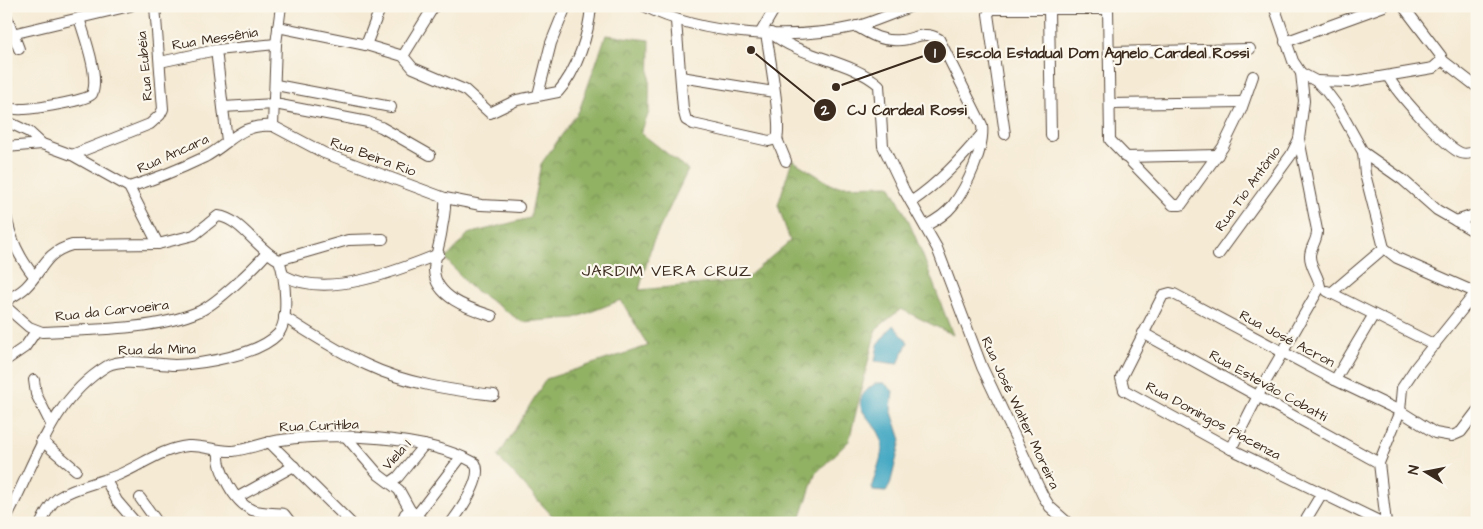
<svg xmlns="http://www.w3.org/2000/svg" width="1483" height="529" font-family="'Architects Daughter',sans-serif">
  <defs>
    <pattern id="forest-crowns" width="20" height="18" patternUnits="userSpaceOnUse" patternTransform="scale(1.25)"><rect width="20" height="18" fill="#91b164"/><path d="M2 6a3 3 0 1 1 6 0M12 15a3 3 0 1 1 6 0" fill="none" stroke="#789052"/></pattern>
  </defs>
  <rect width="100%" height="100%" fill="#fbf7ec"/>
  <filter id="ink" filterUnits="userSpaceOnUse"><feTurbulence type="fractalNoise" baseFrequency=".02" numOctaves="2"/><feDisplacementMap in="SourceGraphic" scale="10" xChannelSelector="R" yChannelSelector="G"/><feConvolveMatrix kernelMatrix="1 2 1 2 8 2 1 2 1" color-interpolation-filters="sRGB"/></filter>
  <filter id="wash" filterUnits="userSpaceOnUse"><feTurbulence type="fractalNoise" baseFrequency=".0096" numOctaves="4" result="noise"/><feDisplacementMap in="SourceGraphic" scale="20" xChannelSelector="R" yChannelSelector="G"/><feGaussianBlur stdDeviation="1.12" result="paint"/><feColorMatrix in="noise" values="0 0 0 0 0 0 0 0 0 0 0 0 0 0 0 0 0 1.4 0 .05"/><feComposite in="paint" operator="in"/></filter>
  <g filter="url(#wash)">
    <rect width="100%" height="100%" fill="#f5ead4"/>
    <path fill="url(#forest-crowns)" stroke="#666e41" d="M606 35 650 40 649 112 641 133 688 170 652 244 639 290 744 280 790 241 778 205 792 160 834 186 890 185C917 231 933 286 953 335L901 309 876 329 849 441 815 474 799 523H559L498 457 546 379 648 346 621 300 575 318 522 322 469 286 446 259 468 234 530 218 541 164 579 111Z"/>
    <g fill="#43a7c3" stroke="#3f6870">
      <path d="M893 325 908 342 898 364 875 361 878 344Z"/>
      <path d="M876 383H884L893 391 891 409 901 440 890 485 886 492 873 491 872 486C875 473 883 457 882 444 881 419 838 408 876 383Z"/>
    </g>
  </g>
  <g filter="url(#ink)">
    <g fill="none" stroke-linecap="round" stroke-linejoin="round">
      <defs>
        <g id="minor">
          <path d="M644 6C703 36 793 41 858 26 876 21 894 13 912 6"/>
          <path d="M1108 6 1110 140 1173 205H1181L1223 147 1241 110 1253 76"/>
          <path d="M1274 6 1293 61 1301 73 1316 81 1326 91 1338 107 1363 152 1365 174 1384 248"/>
          <path d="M1049 8 1051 136"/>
          <path d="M6 15 19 49"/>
          <path d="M676 21 683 109 686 120 693 124 769 141 777 139"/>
          <path d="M856 26C871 35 883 42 901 40 915 39 924 30 939 39L982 125C985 148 967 187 953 205 946 214 935 221 925 226"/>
          <path d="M278 27 366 45 403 56 413 68 465 90 490 113 517 100 558 92C577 71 589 34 591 6"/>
          <path d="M761 32 776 6"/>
          <path d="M766 33C769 53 782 124 777 139"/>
          <path d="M771 33C803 59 849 59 879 85L883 146 904 190 937 248 982 367 1043 496 1050 507 1068 523"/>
          <path d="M12 34 130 6"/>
          <path d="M1285 42 1384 6"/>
          <path d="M366 45 381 6"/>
          <path d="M216 50 227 141"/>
          <path d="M1109 52 1250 49"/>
          <path d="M403 56 434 6"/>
          <path d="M1442 60 1477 87"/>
          <path d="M160 62 216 50 276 44"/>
          <path d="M1301 73 1304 101 1299 139 1317 230C1318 240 1310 247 1310 256 1310 267 1319 276 1320 287"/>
          <path d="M1388 76C1396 92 1445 147 1461 153 1466 155 1472 153 1477 151"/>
          <path d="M681 77 774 92"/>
          <path d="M1316 81 1350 82 1433 68 1442 60 1441 56 1403 6"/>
          <path d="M276 85 391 107"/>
          <path d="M538 95 551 43 566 6"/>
          <path d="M1110 104 1243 102"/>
          <path d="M223 107 275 104 368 122 381 127 430 155"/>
          <path d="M6 108C11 108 17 110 22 109 32 109 88 101 92 94 100 77 84 35 79 18"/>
          <path d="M6 121 29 132 42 144 72 155 129 187 158 244"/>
          <path d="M273 126 276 44 281 6"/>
          <path d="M1005 134 988 14 992 9H1108"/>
          <path d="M777 139 786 161"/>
          <path d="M6 147 42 144"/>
          <path d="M1363 152 1403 180 1437 210 1477 233"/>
          <path d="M72 155 150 124 160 115 163 109 155 6"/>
          <path d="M1125 157 1218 155"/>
          <path d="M129 187C156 179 180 169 205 157 231 143 240 123 273 126L324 153 445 198 481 205 519 207"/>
          <path d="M445 198C446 208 444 218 442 228 441 240 434 260 434 270 435 298 471 309 492 316"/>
          <path d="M911 202C939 183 960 160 982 134"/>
          <path d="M6 216C11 240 19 257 34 276"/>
          <path d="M1456 221 1477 214"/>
          <path d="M1218 255 1291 155 1299 139"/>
          <path d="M279 260 348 240 383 239"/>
          <path d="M285 276C327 299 397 271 439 254"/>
          <path d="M1327 291 1435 345"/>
          <path d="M1331 293 1384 248 1397 258 1477 293"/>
          <path d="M6 301C13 296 21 292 26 287 44 269 44 253 72 245L158 244 194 235 218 216C242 219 257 250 279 260"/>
          <path d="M6 307 29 327 42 332C89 330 157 330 200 311 217 303 254 268 266 254"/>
          <path d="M284 317C311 334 338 352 367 365 407 384 451 390 494 395"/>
          <path d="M1143 333 1379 463"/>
          <path d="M6 360 25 347 36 331"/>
          <path d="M34 380 36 394 51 424"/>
          <path d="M1335 380 1373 316"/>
          <path d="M347 438 379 475 399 490 410 510 424 523"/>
          <path d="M41 440 76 470"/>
          <path d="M269 442 351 523"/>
          <path d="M1231 449 1262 388 1320 287"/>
          <path d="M219 451C217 470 234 502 252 510 262 513 274 513 284 514L291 523"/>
          <path d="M106 480 117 501 136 523"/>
          <path d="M391 482 398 477 424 445"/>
          <path d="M238 497 294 466"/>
          <path d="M140 498 158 523"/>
          <path d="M416 516 461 457"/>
          <path d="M6 518C36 463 50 401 107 366 122 357 157 365 175 365 203 364 258 355 278 334 290 320 285 276 279 260"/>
          <path d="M41 523C45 514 50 504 58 498 77 486 98 483 118 475 142 465 161 449 188 446 203 445 218 452 233 451 250 449 265 442 281 440 335 432 427 436 475 463 484 477 460 511 451 523"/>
          <path d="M401 523 405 514 410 510"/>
          <path d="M1304 523 1322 493"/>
          <path d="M1383 523 1231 449 1124 390 1121 378 1163 295 1170 293 1174 294 1335 380 1400 411 1435 433 1452 436 1461 432 1477 411"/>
          <path d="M1386 523 1379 463 1400 411 1402 388 1416 367 1477 291"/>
        </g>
      </defs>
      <use href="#minor" stroke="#574739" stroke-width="12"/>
      <use href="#minor" stroke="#fff" stroke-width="10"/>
    </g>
  </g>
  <g text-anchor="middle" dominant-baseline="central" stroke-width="4.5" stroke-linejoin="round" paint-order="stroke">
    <g font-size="14" fill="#3b2a1e" stroke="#fbf7ec">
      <text transform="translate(215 39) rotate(-9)">Rua Messênia</text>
      <text transform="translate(145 66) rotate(-95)">Rua Eubéia</text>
      <text transform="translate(173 154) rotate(-24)">Rua Ancara</text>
      <text transform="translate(373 157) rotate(20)">Rua Beira Rio</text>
      <text transform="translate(1248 189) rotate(-54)">Rua Tio Antônio</text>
      <text transform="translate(112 311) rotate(-6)">Rua da Carvoeira</text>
      <text transform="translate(1287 339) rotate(28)">Rua José Acron</text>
      <text transform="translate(157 350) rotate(-1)">Rua da Mina</text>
      <text transform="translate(1268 386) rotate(29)">Rua Estevão Cobatti</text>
      <text transform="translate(1020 413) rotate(65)">Rua José Walter Moreira</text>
      <text transform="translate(1213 421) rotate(28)">Rua Domingos Piacenza</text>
      <text transform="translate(319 426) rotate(-2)">Rua Curitiba</text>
      <text transform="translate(397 455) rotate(-48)">Viela 1</text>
    </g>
    <g font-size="16" letter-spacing="1" fill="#3b2a1e" stroke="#fbf7ec">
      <text x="667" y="271">JARDIM VERA CRUZ</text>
    </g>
  </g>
  <path fill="none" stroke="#3b2a1e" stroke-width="2" d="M836 87L935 52M751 50L825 110"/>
  <g fill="#3b2a1e" stroke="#fbf7ec" stroke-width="2">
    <circle cx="836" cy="87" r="5"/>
    <circle cx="751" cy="50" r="5"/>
    <circle cx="935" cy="52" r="12"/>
    <circle cx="825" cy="110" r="12"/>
  </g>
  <g font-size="15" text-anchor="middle" font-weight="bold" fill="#fff">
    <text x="935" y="58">1</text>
    <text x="825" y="115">2</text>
  </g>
  <g font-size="15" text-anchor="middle" font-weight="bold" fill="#3b2a1e" stroke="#fbf7ec" stroke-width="4.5" stroke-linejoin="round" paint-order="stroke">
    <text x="1103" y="58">Escola Estadual Dom Agnelo Cardeal Rossi</text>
    <text x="907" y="115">CJ Cardeal Rossi</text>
  </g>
  <rect width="1483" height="529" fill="none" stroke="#fbf7ec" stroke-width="25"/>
  <g transform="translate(1426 472) rotate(280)" stroke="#fbf7ec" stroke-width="4" paint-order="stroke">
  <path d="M0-4L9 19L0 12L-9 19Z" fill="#3b2a1e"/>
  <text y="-8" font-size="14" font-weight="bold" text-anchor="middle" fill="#3b2a1e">N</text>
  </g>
</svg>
